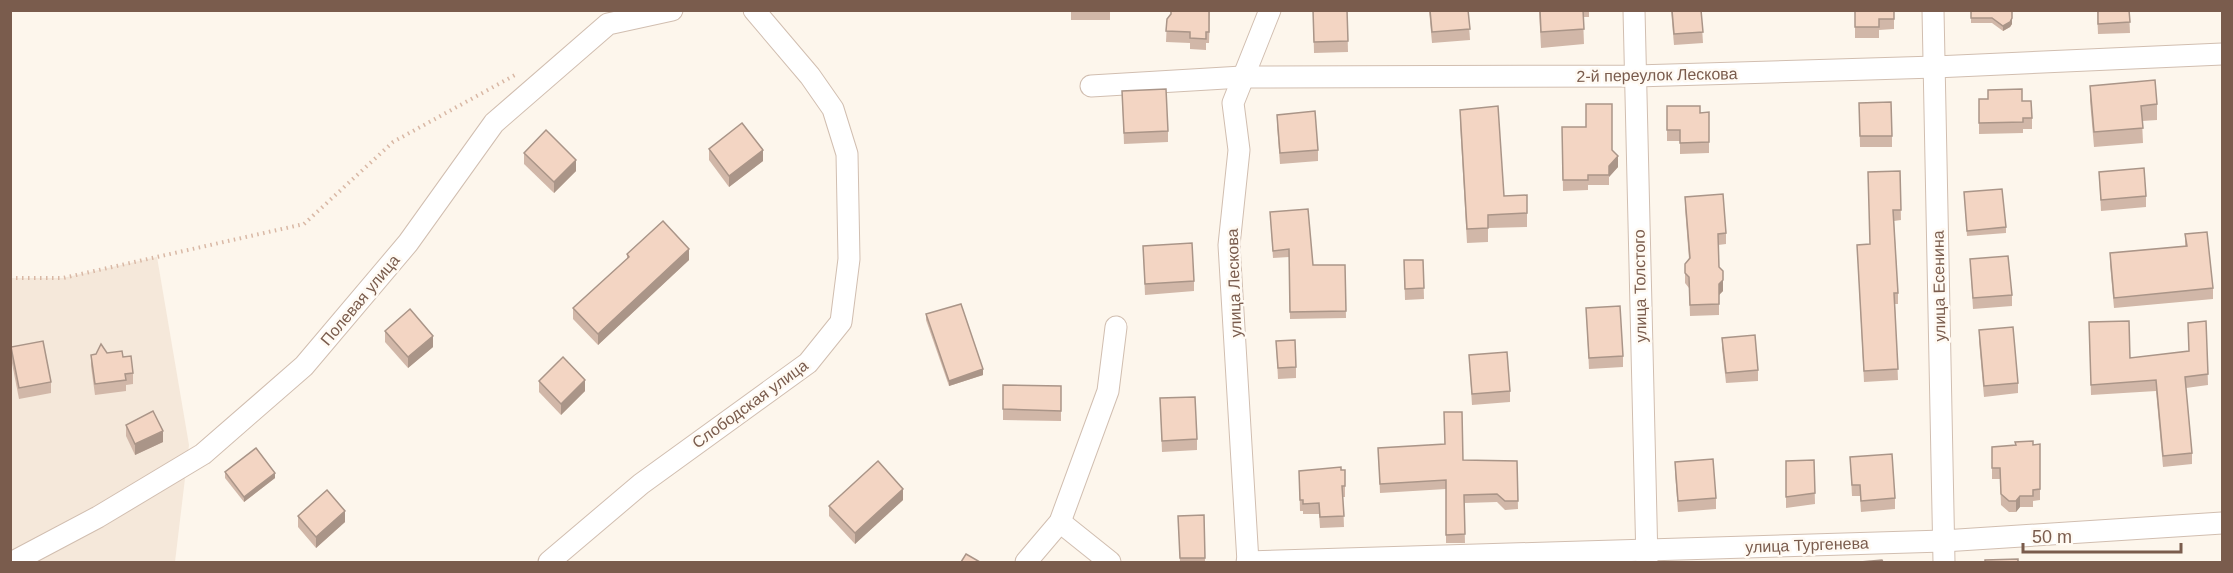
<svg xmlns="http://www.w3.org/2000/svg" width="2233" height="573" font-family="Helvetica,sans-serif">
  <rect width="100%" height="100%" fill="#fdf6ec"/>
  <path fill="#f5e8da" d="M157 257 189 445 175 562H11L10 278H63Z"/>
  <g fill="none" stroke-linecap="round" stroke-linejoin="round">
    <defs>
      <g id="street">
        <path d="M1634 10 1647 562"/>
        <path d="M1933 10 1944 562"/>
        <path d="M1091 86 1242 77 1636 76 1935 67 2222 54"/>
        <path d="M1060 522 1110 562"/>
        <path d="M13 562 98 517 203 454 304 366 408 243 494 123 608 24 672 10"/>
        <path d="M549 562 641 484 808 363 841 322 849 259 847 154 833 109 810 76 754 10"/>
        <path d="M1026 562 1060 522 1108 391 1116 327"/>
        <path d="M1247 562 1943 541 2222 523"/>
        <path d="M1248 562 1229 245 1239 150 1233 103 1270 10"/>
      </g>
    </defs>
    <use href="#street" stroke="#d1beb0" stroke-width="23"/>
    <path stroke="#d9b8a5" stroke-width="4" stroke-dasharray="1.5 4.5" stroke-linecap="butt" d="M10 278H63L304 224 393 142 515 75"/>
    <use href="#street" stroke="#fff" stroke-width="21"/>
  </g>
  <g fill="#d1b7a8">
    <rect x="1071" y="10" width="39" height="10"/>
    <path d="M1210 10 1209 43H1206V50L1190 49V43L1166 42 1167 19Z"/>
    <path d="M1313 10H1347L1348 52 1314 53Z"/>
    <path d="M1429 10H1468L1470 40 1432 43Z"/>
    <path d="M1539 10H1589V17H1583L1584 44 1541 48Z"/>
    <path d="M1671 10H1701L1703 43 1674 45Z"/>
    <path d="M1855 10H1894V29L1879 30V38H1855Z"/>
    <path d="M1971 10H2012V24L2010 27 2003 31 1992 23H1971Z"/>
    <path d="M2097 10H2129L2130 33 2098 34Z"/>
    <path d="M2090 86 2157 104V120L2142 121 2143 143 2094 147 2090 101Z"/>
    <path d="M1122 91 1168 131V142L1124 144Z"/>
    <path d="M1979 99 2022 101 2032 118V129H2023V133L1979 134Z"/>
    <path d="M1859 103 1892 136V147H1860Z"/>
    <path d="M1667 106 1700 113 1709 112V153L1680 154V141H1667Z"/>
    <path d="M1460 110 1504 196 1527 195V227L1488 228V242L1467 243 1460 123Z"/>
    <path d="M1277 115 1318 150V161L1280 164 1277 125Z"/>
    <path d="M1562 127 1612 150 1618 167 1609 177V185H1588V190L1563 191Z"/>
    <path d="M709 149 763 161 729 187 709 160Z"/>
    <path d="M524 153 576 171 554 193 524 164Z"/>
    <path d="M1900 171 1901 220 1894 221 1898 293V304H1895L1898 380 1864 382 1857 245 1870 244Z"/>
    <path d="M2099 172 2146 196V207L2101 211Z"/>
    <path d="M1964 192 2006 227V233L1967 236Z"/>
    <path d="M1685 197 1726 233V244L1718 245 1719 267 1723 291 1719 295V315L1690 316 1689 288 1685 283V264L1689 259 1685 208Z"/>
    <path d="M1270 212 1313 265H1345L1346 318 1290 319 1289 257 1273 258Z"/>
    <path d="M2185 234 2213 288V299L2114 308 2110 264V253L2185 246Z"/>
    <path d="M1143 246 1194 281V291L1145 295Z"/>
    <path d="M627 254 689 260 598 345 573 319V308L627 259Z"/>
    <path d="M1970 259 2012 295V306L1973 309Z"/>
    <path d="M1404 260H1423L1424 299 1405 300Z"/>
    <path d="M1586 308 1623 356V367L1589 369Z"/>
    <path d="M926 314 983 375 949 386 926 320Z"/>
    <path d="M2206 321 2208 385 2186 388 2192 453V464L2163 467 2156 391 2091 395 2089 322 2130 358 2189 351Z"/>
    <path d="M1979 330 2018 383V393L1984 397 1979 341Z"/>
    <path d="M385 331 433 347 408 368 385 342Z"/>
    <path d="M1722 338 1758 370V381L1726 383 1722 348Z"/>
    <path d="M1276 341 1296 367V378L1278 379Z"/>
    <path d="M11 347 51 382V393L19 399 11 358Z"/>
    <path d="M91 355 123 357 133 373V384L126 385V391L95 395 91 366Z"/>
    <path d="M1469 355 1510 391V402L1472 405Z"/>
    <path d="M539 381 585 391 561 415 539 392Z"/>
    <path d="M1061 386V421L1003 420V409Z"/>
    <path d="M1160 398 1197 439V450L1162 452Z"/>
    <path d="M126 425 163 442 135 455 126 436Z"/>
    <path d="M2040 444V500L2033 501V507H2020L2016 512H2009L2001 505 2000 479H1992V447Z"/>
    <path d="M1378 448 1463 460 1517 461 1518 509 1505 510 1497 502 1464 503 1465 543H1446V489L1380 493Z"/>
    <path d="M1850 457 1895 498V509L1861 512 1860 496H1852Z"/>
    <path d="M1814 460 1815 504 1786 508V461Z"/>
    <path d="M1675 462 1716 498V509L1678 512 1675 473Z"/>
    <path d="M1341 470 1345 486V497H1343L1344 527 1320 528 1319 514H1303V511H1300L1299 471Z"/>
    <path d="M225 472 275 478 244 502 225 478Z"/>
    <path d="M903 500 855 544 829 516V506Z"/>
    <path d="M1204 515 1205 562H1180L1178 516Z"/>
    <path d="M298 516 345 522 316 548 298 527Z"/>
  </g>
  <g fill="#aa9588">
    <path d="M2012 18V24L2010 27 2003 31V26Z"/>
    <path d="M763 150V161L729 187V176Z"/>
    <path d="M1618 156V167L1609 177V166Z"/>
    <path d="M576 160V171L554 193V182Z"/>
    <path d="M689 249V260L598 345V334Z"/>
    <path d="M1723 280V291L1719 295V284Z"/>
    <path d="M433 336V347L408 368V357Z"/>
    <path d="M983 369V375L949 386V381Z"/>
    <path d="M585 380V391L561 415V404Z"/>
    <path d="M163 431V442L135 455V444Z"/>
    <path d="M275 473V478L244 502V497Z"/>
    <path d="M903 489V500L855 544V533Z"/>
    <path d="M2020 496V507L2016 512V501Z"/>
    <path d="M345 511V522L316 548V537Z"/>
  </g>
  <g fill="#f3d5c3" stroke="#aa9588" stroke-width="1.5">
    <path d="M1171 10H1209V32H1206V39L1190 38V32L1166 31 1167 19 1171 14Z"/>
    <path d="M1313 10H1347L1348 41 1314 42Z"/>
    <path d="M1430 10H1468L1470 29 1432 32Z"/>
    <path d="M1540 10H1583L1584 29 1541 32Z"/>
    <path d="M1672 10H1701L1703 32 1674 34Z"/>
    <path d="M1855 10H1894V19H1879V27H1855Z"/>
    <path d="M1971 10H2012V18L2010 22 2003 26 1992 18H1971Z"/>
    <path d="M2098 10H2129L2130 22 2098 24Z"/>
    <path d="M2155 80 2157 104 2141 106 2143 128 2094 132 2090 86Z"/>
    <path d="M1166 89 1168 131 1124 133 1122 91Z"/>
    <path d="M2022 89V101H2031L2032 118H2023V122L1979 123V99H1988V90Z"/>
    <path d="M1891 102 1892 136H1860L1859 103Z"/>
    <path d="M1586 104H1612V150L1618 156 1609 166V175H1588V180H1563L1562 127H1586Z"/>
    <path d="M1498 106 1504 196 1527 195V213L1488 215V228L1467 229 1460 110Z"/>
    <path d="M1667 106H1700V113L1709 112V142L1680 143V130H1667Z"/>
    <path d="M1315 111 1318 150 1280 153 1277 115Z"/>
    <path d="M742 123 763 150 729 176 709 149Z"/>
    <path d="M546 130 576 160 554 182 524 153Z"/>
    <path d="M2144 168 2146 196 2101 200 2099 172Z"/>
    <path d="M1900 171 1901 210H1893L1898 293H1894L1898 369 1864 371 1857 245 1870 244 1868 172Z"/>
    <path d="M2002 189 2006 227 1967 231 1964 192Z"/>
    <path d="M1723 194 1726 233 1718 234 1719 267 1723 271V280L1719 284V304L1690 305 1689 277 1685 273V264L1690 258 1685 197Z"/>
    <path d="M1308 209 1313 265H1345L1346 311 1290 312 1289 249 1273 251 1270 212Z"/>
    <path d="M663 221 689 249 598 334 573 308 629 257 627 254Z"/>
    <path d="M2207 232 2213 288 2114 298 2110 253 2187 246 2185 234Z"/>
    <path d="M1192 243 1194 281 1145 284 1143 246Z"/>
    <path d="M2008 256 2012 295 1973 298 1970 259Z"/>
    <path d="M1404 260H1423L1424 288 1405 289Z"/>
    <path d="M961 304 983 369 949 381 926 314Z"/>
    <path d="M1620 306 1623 356 1589 358 1586 308Z"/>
    <path d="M410 309 433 336 408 357 385 331Z"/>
    <path d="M2129 321 2130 358 2189 351 2188 323 2206 321 2208 374 2185 377 2192 453 2163 456 2156 380 2091 385 2089 322Z"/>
    <path d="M2013 327 2018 383 1984 386 1979 330Z"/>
    <path d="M1755 335 1758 370 1726 373 1722 338Z"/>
    <path d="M1295 340 1296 367 1278 368 1276 341Z"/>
    <path d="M43 341 51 382 19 388 11 347Z"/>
    <path d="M101 344 107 353 122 351 123 357 131 356 133 373 125 374 126 380 95 384 91 355 96 354Z"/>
    <path d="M1507 352 1510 391 1472 394 1469 355Z"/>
    <path d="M563 357 585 380 561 404 539 381Z"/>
    <path d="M1003 385 1061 386V411L1003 409Z"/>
    <path d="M1195 397 1197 439 1162 441 1160 398Z"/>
    <path d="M153 411 163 431 135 444 126 425Z"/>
    <path d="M1444 412H1462L1463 460 1517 461 1518 501H1505L1497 494 1464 495 1465 534 1446 535V480L1380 484 1378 448 1445 444Z"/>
    <path d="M2033 441V445L2040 444V489L2033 490V496H2020L2016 501H2009L2001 494 2000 468H1992V447L2016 445 2015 442Z"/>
    <path d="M256 448 275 473 244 497 225 472Z"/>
    <path d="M1892 454 1895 498 1861 501 1860 485H1852L1850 457Z"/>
    <path d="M1713 459 1716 498 1678 501 1675 462Z"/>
    <path d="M1814 460 1815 493 1786 497V461Z"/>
    <path d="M878 461 903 489 855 533 829 506Z"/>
    <path d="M1341 467V470H1345V486H1342L1344 516 1320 517 1319 503 1303 504V500H1300L1299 471Z"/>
    <path d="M327 490 345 511 316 537 298 516Z"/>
    <path d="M1204 515 1205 558H1180L1178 516Z"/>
    <path d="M966 554 980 562H961Z"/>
    <path d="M2018 559V562H1985V560Z"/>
    <path d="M1882 560 1883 562H1860Z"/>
  </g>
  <g text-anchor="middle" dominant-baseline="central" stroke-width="5" stroke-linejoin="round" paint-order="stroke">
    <g font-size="16" fill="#7a5c4d" stroke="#fffaf3">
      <text transform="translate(1657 75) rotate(-1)">2-й переулок Лескова</text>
      <text transform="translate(1234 283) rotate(-92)">улица Лескова</text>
      <text transform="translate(1640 286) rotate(-91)">улица Толстого</text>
      <text transform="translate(1939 286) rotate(-91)">улица Есенина</text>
      <text transform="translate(360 300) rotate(-50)">Полевая улица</text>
      <text transform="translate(750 404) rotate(-36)">Слободская улица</text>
      <text transform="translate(1807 545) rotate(-2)">улица Тургенева</text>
    </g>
  </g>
  <rect width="2233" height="573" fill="none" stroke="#7a5c4d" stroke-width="24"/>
  <path d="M2023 543v9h158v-9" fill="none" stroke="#7a5c4d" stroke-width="3"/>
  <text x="2032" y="543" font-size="18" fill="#7a5c4d" stroke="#fffaf3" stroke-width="4.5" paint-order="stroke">50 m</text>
</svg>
